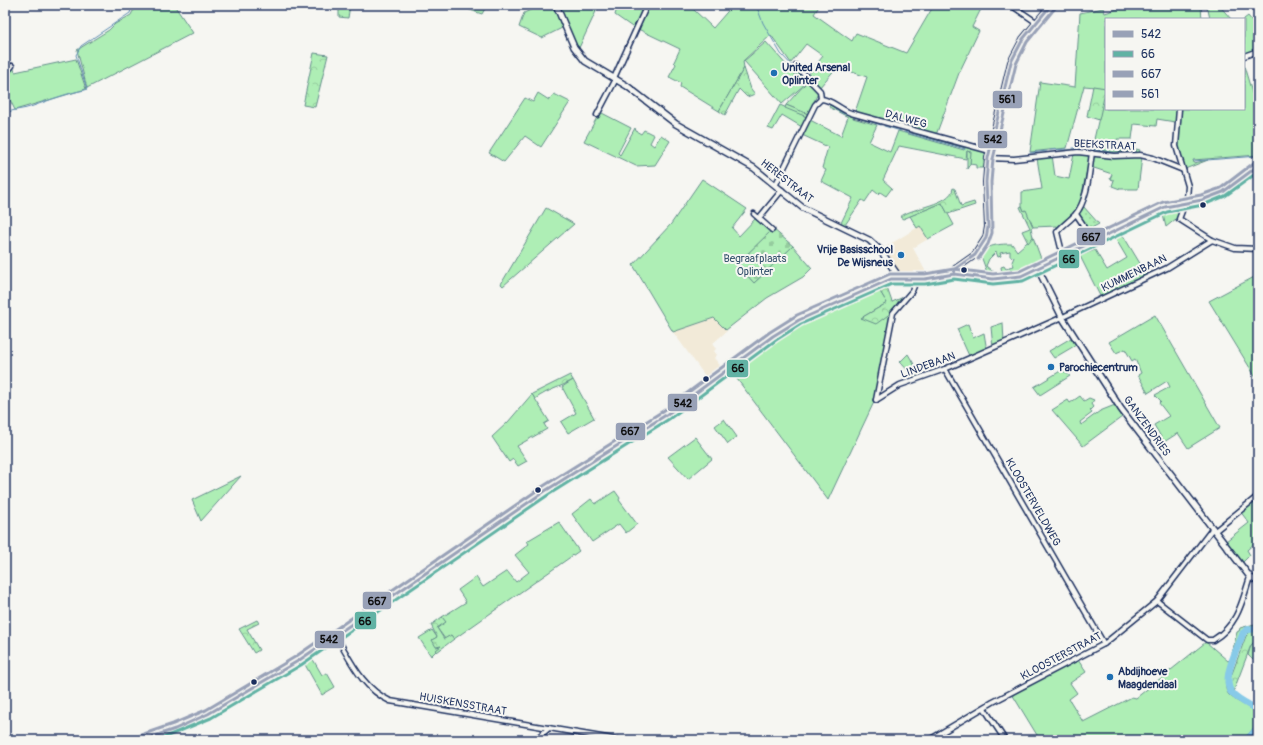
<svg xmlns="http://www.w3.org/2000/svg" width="1263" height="745" font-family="Pangolin,sans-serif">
  <defs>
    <pattern id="forest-crowns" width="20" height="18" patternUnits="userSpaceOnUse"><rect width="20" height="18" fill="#aeeeb5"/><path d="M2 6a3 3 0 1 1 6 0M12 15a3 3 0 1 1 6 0" fill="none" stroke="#95cc9e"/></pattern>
    <pattern id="cemetery-stones" width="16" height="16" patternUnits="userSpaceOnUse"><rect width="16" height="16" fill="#aeeeb5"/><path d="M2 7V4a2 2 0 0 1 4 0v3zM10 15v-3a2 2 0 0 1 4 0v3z" fill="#95cc9e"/></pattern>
    <pattern id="park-dots" width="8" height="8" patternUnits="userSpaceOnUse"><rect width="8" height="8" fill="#aeeeb5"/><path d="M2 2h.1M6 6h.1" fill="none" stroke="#95cc9e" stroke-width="1.8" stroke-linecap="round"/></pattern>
  </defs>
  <rect width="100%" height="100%" fill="#f6f6f2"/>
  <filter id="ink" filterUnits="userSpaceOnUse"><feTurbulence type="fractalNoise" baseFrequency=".025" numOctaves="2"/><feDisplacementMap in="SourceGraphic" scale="8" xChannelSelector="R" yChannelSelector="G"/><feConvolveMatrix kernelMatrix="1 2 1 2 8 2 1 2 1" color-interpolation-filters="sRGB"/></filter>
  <g filter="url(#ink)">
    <g fill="#f2ead8">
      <path d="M920 226 928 239 913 248 927 274 918 277 901 275 882 249Z"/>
      <path d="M715 318 727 331 712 344 716 349 714 351 717 355 714 358 723 369 708 380 673 332Z"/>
    </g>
    <g fill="#aeeeb5" stroke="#648e8a" fill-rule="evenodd">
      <path d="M142 5H174L193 33 87 88 77 50 109 30 115 24 131 15 133 11Z"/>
      <path d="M339 5H350L348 18 339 17Z"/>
      <path d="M455 5H487L482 14Z"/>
      <path d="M541 5H553L562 28 542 38 519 27 524 13Z"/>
      <path d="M559 5H599L578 50Z"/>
      <path d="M618 5H646L635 29 615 15Z"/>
      <path d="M648 5H686L693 9 713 28 733 5H820L814 14 852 41 856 33 906 53 934 5H983L972 27 979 31 959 73 936 135 855 112 867 77 837 67 819 88 807 76 823 56 806 44 791 63 771 35 743 61 744 68 719 111 680 87 681 83 669 77 676 64 674 62 680 49 638 29Z"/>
      <path d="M1130 5H1219L1231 19H1210L1207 5 1201 7 1202 19H1106V88L1084 86 1067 148 1030 152 1040 82 1075 87 1080 13 1103 8 1105 13Z"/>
      <path d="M1248 16 1258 28V50L1244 55V19Z"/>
      <path d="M766 42 804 85 782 104 744 61Z"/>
      <path d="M76 59 86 89 15 110 5 90V75L13 66 15 72Z"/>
      <path d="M1244 66 1256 106 1258 105V155L1193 160 1194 163 1208 160 1185 169 1177 145 1180 109H1244Z"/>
      <path d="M795 67 819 91 808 114 786 105 805 84 792 70Z"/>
      <path d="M1105 91 1106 109H1178L1175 122 1157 119 1156 126 1134 124 1132 139H1117V147L1129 146V151L1112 152 1092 148Z"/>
      <path d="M538 93 549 100 554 94 570 102 541 147 525 136 504 162 489 153 525 98 533 102Z"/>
      <path d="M780 105 807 117 802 127 782 115 773 130 768 128Z"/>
      <path d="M830 105 845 113 881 123V124L854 116 853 118 877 125 869 142 890 152 898 131 964 150 965 148 905 131 906 130 983 151 986 155 984 168H976V165L970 164V152L967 151 966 159 899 146 883 180 892 188 886 196 880 192 878 194 873 190 865 202 862 200 845 225 841 223 853 198 821 181 826 170 822 168 828 147 802 135 810 120 841 136 848 117 829 107Z"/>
      <path d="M600 112 631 128 618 153 620 155 635 128 636 131 641 134 644 130 654 135 650 143 654 146 661 135 670 141 655 165 636 166 584 141Z"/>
      <path d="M1136 149 1140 150 1139 153 1115 155 1075 151 1030 156 1075 149 1115 154 1136 152Z"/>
      <path d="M1074 154 1090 156 1080 203 1076 212 1057 230V226L1033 227 1026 211H1024L1022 206V192L1042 189 1037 158 1052 155 1055 176 1069 179Z"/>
      <path d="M1093 155 1110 158 1142 157 1138 189H1120L1112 186 1114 180 1110 179 1112 174 1091 167Z"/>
      <path d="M702 179 747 209 732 228 739 236 756 218 771 232 737 264 754 283 793 246 812 268 803 277 767 298 726 330 714 318 673 332 633 265 671 224Z"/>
      <path d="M942 203 954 225 928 239 920 226 917 228 910 216Z"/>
      <path d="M1178 207 1179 210 1177 218 1166 227 1162 211Z"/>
      <path d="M546 208 574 224 503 286 501 284Z"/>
      <path d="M1121 232 1147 275 1101 298 1080 256 1095 250 1107 270 1127 258 1114 236Z"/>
      <path d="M1033 237 1043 264 1014 274 988 275 981 256C984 244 1002 244 1012 244L1017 251ZM1010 251V256L1014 257 1012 262 1014 266 1009 267V268L1006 269 1004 266 1001 267 1002 273 992 271 986 266 989 259 996 252 998 257 1001 256 1000 253Z"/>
      <path d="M1258 275V381L1209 301Z"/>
      <path d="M878 288 887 303 861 318 891 313 874 402 828 500 731 371 794 327Z"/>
      <path d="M1155 315 1220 428 1188 448 1178 433 1164 442 1154 425 1169 416 1159 403 1161 401 1155 395 1170 387 1167 381 1148 393 1138 375 1141 373 1135 359 1132 361 1125 349 1116 353 1109 342Z"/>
      <path d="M1003 323 1004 343 993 348 991 327Z"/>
      <path d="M968 324 973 338 984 333 987 351 970 358 957 329Z"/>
      <path d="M1071 338 1076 345 1054 358 1049 351Z"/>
      <path d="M908 354 921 376 915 378 900 362Z"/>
      <path d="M1062 370 1070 376 1040 395 1034 387Z"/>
      <path d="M573 380 594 418 568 433 561 422 576 413 562 387Z"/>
      <path d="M532 394 549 421 544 424 547 429 517 446 527 461 518 466 513 459 509 462 492 437 508 422Z"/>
      <path d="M1080 396 1084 401 1089 398 1094 400 1091 404 1093 407 1090 410 1092 413 1080 422 1081 425 1100 411 1115 405 1122 417 1083 446 1052 410 1068 400 1070 403Z"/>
      <path d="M724 419 737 437 728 444 715 426Z"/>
      <path d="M695 437 712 459 688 479 668 457Z"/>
      <path d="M241 476 201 521 192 500Z"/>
      <path d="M615 491 620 498 619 500 637 524 626 533 619 524 592 542 572 514 591 499 595 504Z"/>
      <path d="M1258 498V540L1247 550 1250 555 1242 563 1226 541 1249 523 1240 511Z"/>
      <path d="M559 522 579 551 454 639 451 635 445 639 437 628 445 622 442 617 466 602 458 590 476 577 483 587 507 571 516 582 529 572 515 555 529 544 527 541Z"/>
      <path d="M1258 623V625L1245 628 1241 632C1235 646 1217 685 1230 696 1238 703 1249 707 1258 714V723L1243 740H1040L1012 694 1078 660 1086 672 1070 683 1077 693 1069 699 1083 722 1132 697 1136 698 1206 642 1228 661 1231 658 1237 632 1239 631 1240 628Z"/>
      <path d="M432 630 437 637 432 640 441 646 431 656 419 638Z"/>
      <path d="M1258 639V660L1255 657 1253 660 1248 655 1251 645Z"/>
      <path d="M311 656 322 675 327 673 335 687 322 695 303 661Z"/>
    </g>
    <g fill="url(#forest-crowns)" stroke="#648e8a">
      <path d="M314 53 328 55 315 107 303 105Z"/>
      <path d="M744 68 751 89 755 94 747 97 739 89 725 115 719 111Z"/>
      <path d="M1093 86 1106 88 1099 120 1087 116Z"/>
      <path d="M786 105 808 114 807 117 785 108Z"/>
      <path d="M967 151 971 152 970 164 967 169Z"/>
      <path d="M953 188 955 189 961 206 974 202 975 205 948 214 942 203 903 219 900 217C912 207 951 205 953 188Z"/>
      <path d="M1022 206 1024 211 1026 210 1033 227 1031 228 1033 237 1028 243 1022 231 1030 228 1020 207Z"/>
      <path d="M886 285 892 302 906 296 891 313 876 324 861 318 887 303 878 288Z"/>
      <path d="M570 375 573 380C559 388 549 389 535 399L532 394Z"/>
      <path d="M442 617 446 622 437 628 444 639 451 635 454 639 437 652 436 650 441 646 436 647 432 640 437 637 431 625Z"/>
      <path d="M257 620 259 623 247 629 259 650 254 653 239 629Z"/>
      <path d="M1258 630V639L1251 645 1234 690 1235 692 1230 687V679L1246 636 1251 631Z"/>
    </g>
    <path fill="url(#cemetery-stones)" stroke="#648e8a" d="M773 229 793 246 754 283 737 264Z"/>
    <path fill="url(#park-dots)" stroke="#648e8a" d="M1083 206 1099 224 1086 231 1078 214Z"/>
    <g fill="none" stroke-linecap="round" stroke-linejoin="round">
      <g stroke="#5c8cb1" stroke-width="1">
        <path d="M756 5 763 23 781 54 818 93"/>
        <path d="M826 102 842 113 881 125"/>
        <path d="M5 113C14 109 24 110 33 106 50 100 67 93 85 90L87 89 76 55 81 46 130 13 132 7 139 5"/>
        <path d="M884 126 901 131"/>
        <path d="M904 132 965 149"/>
        <path d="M1073 148 1088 149"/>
        <path d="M1091 149 1116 153 1136 152"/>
        <path d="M1050 150 1067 149"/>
        <path d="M1030 153 1047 151"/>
        <path d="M1194 161 1258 156"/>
      </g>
      <g stroke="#87cae8" stroke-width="7">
        <path d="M1258 628 1247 630 1243 633C1238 648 1220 680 1232 693 1238 700 1250 705 1258 710"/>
        <path d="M1247 740 1258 728"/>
      </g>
      <defs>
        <g id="minor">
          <path d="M1011 5 1036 22"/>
          <path d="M1244 56 1258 51"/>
          <path d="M796 66 820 91 821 99"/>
          <path d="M5 74 12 66"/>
          <path d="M614 78 647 5"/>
          <path d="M1179 109 1176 146 1188 186 1187 198 1179 219 1212 240 1235 248 1258 249"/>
          <path d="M597 115 616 79"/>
          <path d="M988 158 1014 159 1078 152 1114 156 1140 155 1153 158 1183 170"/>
          <path d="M776 184 815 105 821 99C831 99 841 110 851 113L990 151"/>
          <path d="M754 214 772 230"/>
          <path d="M1076 214 1082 223 1090 244"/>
          <path d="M759 218 782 190"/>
          <path d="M1063 256 1057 232C1062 226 1069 221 1075 215 1088 200 1089 172 1092 153"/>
          <path d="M945 369 1104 644"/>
          <path d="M876 400 900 385 945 369 1065 316 1167 268 1212 240"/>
          <path d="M876 400 893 313 912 291 917 279"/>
          <path d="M1215 531 1258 496"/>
          <path d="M1157 601 1207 640H1213C1238 625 1242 602 1250 577"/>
          <path d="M336 636C351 661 362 688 390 701L619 740"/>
          <path d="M984 708 1005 740"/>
          <path d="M535 740 549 728"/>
          <path d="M929 740 993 702 1104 644 1157 601 1213 528"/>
        </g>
        <g id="tertiary">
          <path d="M556 5 574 47 585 61 627 86 676 124 754 168 803 208 869 240 880 250 897 274V278"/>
          <path d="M1038 269 1062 317 1121 409 1250 577 1258 582"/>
          <path d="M954 274 955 269 975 255 986 238 988 227 986 182 988 158 1011 62 1023 39 1051 5"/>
          <path d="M143 740 175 729 208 714 298 661 545 491 666 415 773 336 799 320 871 287 891 279H925L954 274 993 279 1021 276 1165 207 1202 200 1223 192 1258 166"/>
        </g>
      </defs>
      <use href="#minor" stroke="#1b2f5e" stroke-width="7"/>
      <use href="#tertiary" stroke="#1b2f5e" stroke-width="8"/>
      <use href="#minor" stroke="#f6f6f2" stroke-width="4"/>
      <use href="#tertiary" stroke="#f6f6f2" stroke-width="5"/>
      <defs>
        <g id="bus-1">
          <path d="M954 274 955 269 975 255 986 238 988 227 986 182 988 158 1011 62 1023 39 1051 5"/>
          <path d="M143 740 175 729 208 714 298 661 545 491 666 415 773 336 799 320 891 279H925L954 274 993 279 1021 276 1165 207 1202 200 1223 192 1258 166"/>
        </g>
        <path id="bus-2" d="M158 740 211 718 301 665 548 495 669 419 776 340 801 324 892 284H925L954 279 993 284 1023 281 1167 212 1203 205 1225 196 1258 172"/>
        <path id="bus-3" d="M141 735 173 724 206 710 295 657 542 487 663 411 770 332 797 315 890 274H925L954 269 993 274 1020 271 1163 202 1201 195 1221 188 1255 162"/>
        <path id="bus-4" d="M978 259 988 244 992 233 991 182 993 159 1016 64 1027 42 1055 8"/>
      </defs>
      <use href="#bus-1" stroke="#f6f6f2" stroke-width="6"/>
      <use href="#bus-2" stroke="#f6f6f2" stroke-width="6"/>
      <use href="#bus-3" stroke="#f6f6f2" stroke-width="6"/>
      <use href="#bus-4" stroke="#f6f6f2" stroke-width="6"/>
      <use href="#bus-1" stroke="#98a1b7" stroke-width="3"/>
      <use href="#bus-2" stroke="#61b2a4" stroke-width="3"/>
      <use href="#bus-3" stroke="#98a1b7" stroke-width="3"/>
      <use href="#bus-4" stroke="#98a1b7" stroke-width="3"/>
    </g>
  </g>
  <g fill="#1f6fb2" stroke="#f6f6f2" stroke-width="1.5">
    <circle cx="774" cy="73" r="4"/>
    <circle cx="901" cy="255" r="4"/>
    <circle cx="1051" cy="367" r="4"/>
    <circle cx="1110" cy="677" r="4"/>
  </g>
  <g fill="#1b2f5e" stroke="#f6f6f2" stroke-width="1.5">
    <circle cx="1203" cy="205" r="3.5"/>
    <circle cx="964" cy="270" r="3.5"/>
    <circle cx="706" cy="379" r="3.5"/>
    <circle cx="538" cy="490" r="3.5"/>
    <circle cx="254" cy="682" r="3.5"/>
  </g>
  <g text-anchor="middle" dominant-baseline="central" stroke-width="4" stroke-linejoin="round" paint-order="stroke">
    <g font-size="11" font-weight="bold" fill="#1b2f5e" stroke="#f6f6f2" text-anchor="start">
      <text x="782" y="67">United Arsenal<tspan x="782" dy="13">Oplinter</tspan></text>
      <text x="893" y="249" text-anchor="end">Vrije Basisschool<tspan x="893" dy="13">De Wijsneus</tspan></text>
      <text x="1059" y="367">Parochiecentrum</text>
      <text x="1118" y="671">Abdijhoeve<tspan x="1118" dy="13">Maagdendaal</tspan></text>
    </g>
    <g font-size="11" fill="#1b2f5e" stroke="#f6f6f2">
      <text transform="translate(906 119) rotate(15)">DALWEG</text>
      <text transform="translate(1105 145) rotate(3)">BEEKSTRAAT</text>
      <text transform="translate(787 181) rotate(38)">HERESTRAAT</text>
      <text transform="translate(1134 273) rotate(-26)">KUMMENBAAN</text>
      <text transform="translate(928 365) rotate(-20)">LINDEBAAN</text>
      <text transform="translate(1147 426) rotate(54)">GANZENDRIES</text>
      <text transform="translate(1033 502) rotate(60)">KLOOSTERVELDWEG</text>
      <text transform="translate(1061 656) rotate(-28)">KLOOSTERSTRAAT</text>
      <text transform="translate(463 704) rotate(10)">HUISKENSSTRAAT</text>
    </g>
    <g font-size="11" fill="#38556f" stroke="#f6f6f2">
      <text x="755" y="258">Begraafplaats<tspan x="755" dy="13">Oplinter</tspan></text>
    </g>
  </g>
  <g stroke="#f6f6f2" stroke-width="1.5">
    <rect x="992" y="90" width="31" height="19" rx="4" fill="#98a1b7"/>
    <rect x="977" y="130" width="31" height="19" rx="4" fill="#98a1b7"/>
    <rect x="1076" y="227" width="30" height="19" rx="4" fill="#98a1b7"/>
    <rect x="1058" y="249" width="22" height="20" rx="4" fill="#61b2a4"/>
    <rect x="726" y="359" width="23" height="19" rx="4" fill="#61b2a4"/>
    <rect x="667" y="393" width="31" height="19" rx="4" fill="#98a1b7"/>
    <rect x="615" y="422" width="31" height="19" rx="4" fill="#98a1b7"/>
    <rect x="362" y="591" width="30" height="19" rx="4" fill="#98a1b7"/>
    <rect x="354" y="611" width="23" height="19" rx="4" fill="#61b2a4"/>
    <rect x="314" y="630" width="31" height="19" rx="4" fill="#98a1b7"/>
  </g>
  <g font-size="11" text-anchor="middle" font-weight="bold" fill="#111">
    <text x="1007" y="103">561</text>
    <text x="993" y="143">542</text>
    <text x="1091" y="241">667</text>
    <text x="1069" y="263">66</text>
    <text x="738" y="372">66</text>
    <text x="683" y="407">542</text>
    <text x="630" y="435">667</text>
    <text x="377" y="605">667</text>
    <text x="365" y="625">66</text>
    <text x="329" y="643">542</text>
  </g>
  <rect width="1263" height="745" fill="none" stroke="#f6f6f2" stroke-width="20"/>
  <rect x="10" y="10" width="1243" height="725" fill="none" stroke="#1b2f5e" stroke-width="1.5" filter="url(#ink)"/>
  <rect x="1105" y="18" width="140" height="92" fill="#f6f6f2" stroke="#9ea6b7"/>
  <rect x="1113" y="31" width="20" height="6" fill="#98a1b7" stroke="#9ea6b7"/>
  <text x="1141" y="38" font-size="12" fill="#1b2f5e">542</text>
  <rect x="1113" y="51" width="20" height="6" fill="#61b2a4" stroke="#9ea6b7"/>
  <text x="1141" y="58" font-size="12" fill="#1b2f5e">66</text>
  <rect x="1113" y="71" width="20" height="6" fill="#98a1b7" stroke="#9ea6b7"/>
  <text x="1141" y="78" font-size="12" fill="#1b2f5e">667</text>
  <rect x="1113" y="91" width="20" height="6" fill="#98a1b7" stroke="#9ea6b7"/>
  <text x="1141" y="98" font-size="12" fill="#1b2f5e">561</text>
</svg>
